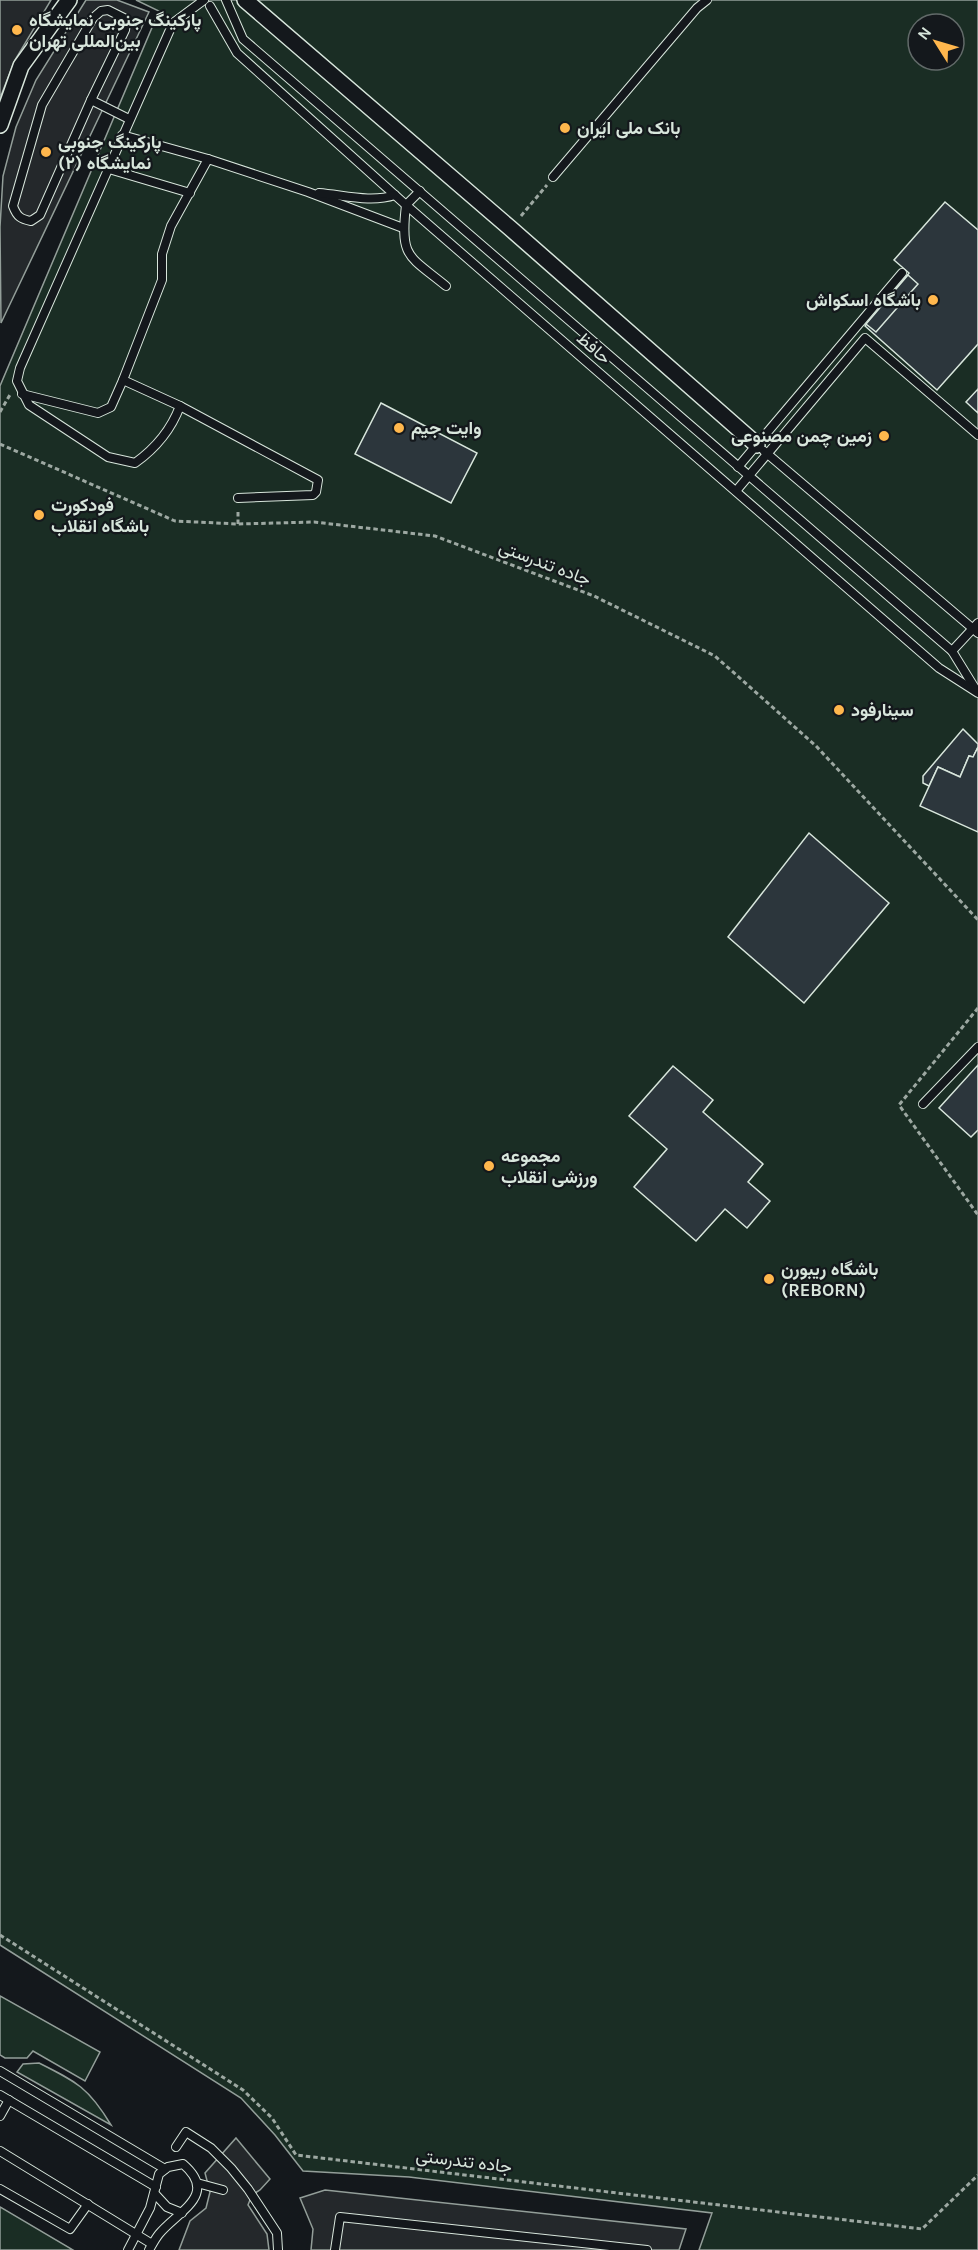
<svg xmlns="http://www.w3.org/2000/svg" width="978" height="2250" font-family="Karla,Vazirmatn,sans-serif">
  <rect width="100%" height="100%" fill="#14181c"/>
  <g fill="#1a2d24" stroke="#939e99" stroke-width="1.5" fill-rule="evenodd">
    <path d="M136 0H978V2250H699L712 2213 409 2177 303 2171 275 2135 241 2098 0 1945V386L159 11ZM918 24H954V60H918Z"/>
    <path d="M0 1996 100 2052 85 2081 33 2051 27 2058H5L0 2055Z"/>
    <path d="M39 2063C77 2082 89 2088 111 2125L17 2072 23 2064Z"/>
    <path d="M0 2207 73 2250H0Z"/>
  </g>
  <g fill="#24282b" stroke="#939e99" stroke-width="1.5">
    <path d="M0 0H51L15 60 0 98Z"/>
    <path d="M86 0H117L149 12 1 323 0 227 3 176 16 127 36 80Z"/>
    <path d="M236 2138 270 2179 260 2190 252 2195 248 2205 267 2234 269 2250H179L190 2221 206 2208 210 2192 205 2173Z"/>
    <path d="M325 2190 686 2229 679 2250H311L313 2229 300 2198Z"/>
  </g>
  <g fill="#2c363c" stroke="#d8e6dc" stroke-width="1.5">
    <path d="M945 202 978 230V344L937 390 865 326 909 273 894 260Z"/>
    <path d="M908 275 918 284 876 332 866 324Z"/>
    <path d="M978 389V413L966 402Z"/>
    <path d="M381 403 477 453 451 503 355 454Z"/>
    <path d="M963 729 978 744V747L973 757 969 756 960 777 938 767 929 786 923 783V776Z"/>
    <path d="M978 747V832L920 806 938 767 960 777 969 756 973 757Z"/>
    <path d="M809 833 889 903 804 1003 728 937Z"/>
    <path d="M978 1065V1130L971 1137 939 1108Z"/>
    <path d="M673 1066 713 1100 703 1112 763 1164 748 1182 770 1201 747 1228 725 1209 696 1241 634 1187 667 1149 629 1116Z"/>
  </g>
  <g fill="none" stroke-linecap="round" stroke-linejoin="round">
    <defs>
      <g id="lane">
        <path d="M204 0 173 23 20 368 17 381 29 405 108 457 135 463C156 448 171 430 180 406L123 380 162 280V254L171 226 208 159 308 192 403 228"/>
        <path d="M226 0 243 39 952 651 976 690"/>
        <path d="M210 6 237 53 406 205 939 668 978 693"/>
        <path d="M108 10 124 18 126 24 125 30 91 100 40 215 31 221C21 219 17 217 13 206L42 105 93 18 101 11Z"/>
        <path d="M91 100 129 119"/>
        <path d="M122 135 208 159"/>
        <path d="M109 169 190 193"/>
        <path d="M553 177 697 8 707 0"/>
        <path d="M420 191 406 205C400 258 408 255 446 286"/>
        <path d="M319 193C344 195 371 203 395 195"/>
        <path d="M22 394 98 413 111 407 123 380"/>
        <path d="M180 406 318 480 316 492 313 495 238 498"/>
        <path d="M764 451 978 633"/>
        <path d="M738 467 902 273"/>
        <path d="M736 491 865 338 978 435"/>
        <path d="M952 651 978 623"/>
        <path d="M923 1104 978 1047"/>
        <path d="M0 2071 165 2169"/>
        <path d="M0 2095 156 2187"/>
        <path d="M0 2116 9 2100"/>
        <path d="M176 2147 186 2132 211 2148 231 2168 248 2189 277 2233 278 2250"/>
        <path d="M0 2151 152 2244"/>
        <path d="M197 2183 223 2190"/>
        <path d="M0 2189 70 2229 88 2204"/>
        <path d="M155 2194 167 2207 182 2213"/>
        <path d="M128 2250 150 2208 159 2174 168 2167 183 2164C219 2195 178 2211 159 2234 155 2239 152 2245 149 2250"/>
        <path d="M335 2250 340 2217 647 2250"/>
      </g>
      <g id="street">
        <path d="M245 0 510 228 757 445"/>
        <path d="M0 125 21 66 69 0"/>
      </g>
    </defs>
    <use href="#lane" stroke="#d8e6dc" stroke-width="10"/>
    <use href="#street" stroke="#d8e6dc" stroke-width="18"/>
    <g stroke="#9da8a2" stroke-width="3" stroke-dasharray="4.5 3" stroke-linecap="butt">
      <path d="M521 216 547 185"/>
      <path d="M0 412 11 393"/>
      <path d="M0 444 175 521 238 524 314 522 435 536 594 596 715 656 816 746 978 920"/>
      <path d="M238 524V510"/>
      <path d="M978 1008 899 1105 978 1215"/>
      <path d="M0 1935 243 2090 272 2118 296 2155 922 2229 978 2175"/>
    </g>
    <use href="#lane" stroke="#14181c" stroke-width="8"/>
    <use href="#street" stroke="#14181c" stroke-width="15"/>
  </g>
  <g fill="#ffb74d" stroke="#14181c" stroke-width="2">
    <circle cx="17" cy="30" r="6"/>
    <circle cx="565" cy="128" r="6"/>
    <circle cx="46" cy="152" r="6"/>
    <circle cx="933" cy="300" r="6"/>
    <circle cx="399" cy="428" r="6"/>
    <circle cx="884" cy="436" r="6"/>
    <circle cx="39" cy="515" r="6"/>
    <circle cx="839" cy="710" r="6"/>
    <circle cx="489" cy="1166" r="6"/>
    <circle cx="769" cy="1279" r="6"/>
  </g>
  <g text-anchor="middle" dominant-baseline="central" stroke-width="4.5" stroke-linejoin="round" paint-order="stroke">
    <g font-size="18" font-weight="bold" fill="#d8e6dc" stroke="#14181c" text-anchor="start">
      <text x="29" y="20">پارکینگ جنوبی نمایشگاه<tspan x="29" dy="21">بین‌المللی تهران</tspan></text>
      <text x="577" y="128">بانک ملی ایران</text>
      <text x="58" y="142">پارکینگ جنوبی<tspan x="58" dy="21">نمایشگاه (۲)</tspan></text>
      <text x="921" y="300" text-anchor="end">باشگاه اسکواش</text>
      <text x="411" y="428">وایت جیم</text>
      <text x="872" y="436" text-anchor="end">زمین چمن مصنوعی</text>
      <text x="51" y="505">فودکورت<tspan x="51" dy="21">باشگاه انقلاب</tspan></text>
      <text x="851" y="710">سینارفود</text>
      <text x="501" y="1156">مجموعه<tspan x="501" dy="21">ورزشی انقلاب</tspan></text>
      <text x="781" y="1269">باشگاه ریبورن<tspan x="781" dy="21">(REBORN)</tspan></text>
    </g>
    <g font-size="18" fill="#d8e6dc" stroke="#14181c">
      <text transform="translate(594 348) rotate(41)">حافظ</text>
      <text transform="translate(545 563) rotate(21)">جاده تندرستی</text>
      <text transform="translate(464 2161) rotate(7)">جاده تندرستی</text>
    </g>
  </g>
  <g transform="translate(936 42) rotate(307)"><circle r="28" fill="#14181c" stroke="#626a69" stroke-width="1.5"/>
  <path d="M0-4.5L10 22L0 15L-10 22Z" fill="#ffb74d"/>
  <text y="-9" font-size="16" font-weight="bold" text-anchor="middle" fill="#d8e6dc">N</text>
  </g>
</svg>
